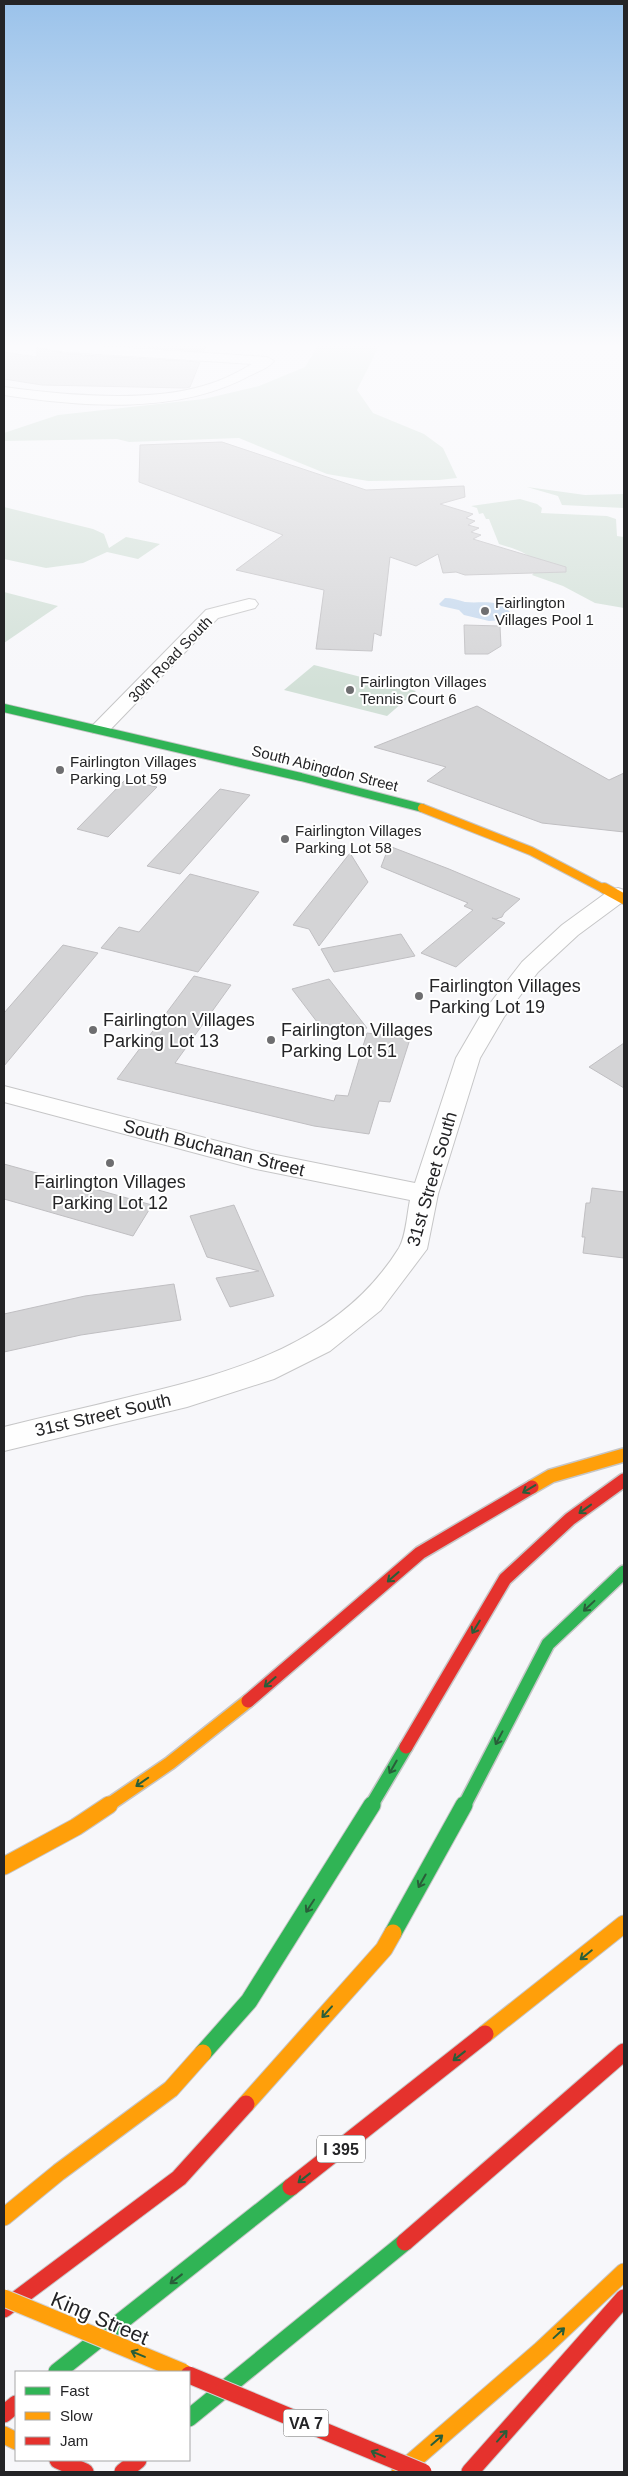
<svg xmlns="http://www.w3.org/2000/svg" width="628" height="2476" font-family="Helvetica,sans-serif">
  <rect width="100%" height="100%" fill="#f7f7fa"/>
  <g fill="#d2e0d7">
    <path d="M319 344H380L357 390 373 413 424 434 443 448 457 478 439 480 368 481 327 474 239 438 129 442 117 439 4 441V433L58 415 204 399 259 386 305 367Z"/>
    <path d="M527 487 585 495 624 494V508L562 505 558 496Z"/>
    <path d="M520 499 537 504 542 508 541 513 607 516 616 519 617 536 624 537V608L595 603 563 586 532 575 538 568C531 552 514 549 499 544L489 519H486L483 513 479 514 477 508 471 506Z"/>
    <path d="M4 507 93 529 104 534 109 548 126 537 160 544 138 559 107 552 83 563 46 568 4 559Z"/>
    <path d="M4 592 58 606 4 643Z"/>
    <path d="M314 665 416 691 387 716 284 690Z"/>
  </g>
  <path fill="#c5d8ed" d="M445 598C452 598 458 600 465 602 481 604 497 598 510 612L502 620 489 621 464 615 459 610 441 606 439 604Z"/>
  <g fill="#d4d4d6" stroke="#c0bfc2">
    <path d="M99 344H207L204 351Z"/>
    <path d="M37 347 67 354 200 362 190 387 185 388 42 385 4 379V352L37 357Z"/>
    <path d="M222 442 366 490 464 486 465 497 440 504 473 514 466 518 475 521 468 525 479 528 471 532 481 535 473 539 566 567V572L465 575 456 572 443 573 438 554 416 566 390 557 381 636 374 633 372 651 316 649 324 590 236 570 283 535 139 482 140 445Z"/>
    <path d="M464 625 500 626 501 646 488 654H465Z"/>
    <path d="M477 706 609 780 624 773V832L542 823 427 781 446 767 374 747Z"/>
    <path d="M125 780 157 787 108 837 77 829Z"/>
    <path d="M220 789 250 795 180 874 147 866Z"/>
    <path d="M389 846 449 869 520 899 504 913 502 917 496 919 492 918 505 923 456 967 421 953 473 910 464 906 468 903 381 867Z"/>
    <path d="M350 853 368 882 319 946 309 929 293 925Z"/>
    <path d="M190 874 259 892 198 972 101 948 119 927 139 932Z"/>
    <path d="M401 934 415 956 334 972 321 949Z"/>
    <path d="M63 945 98 953 4 1066V1013Z"/>
    <path d="M194 976 231 985 175 1063 334 1101 336 1095 348 1096 367 1033 410 1039 390 1102 379 1101 369 1134 314 1126 117 1079Z"/>
    <path d="M329 979 367 1028 330 1039 292 989Z"/>
    <path d="M624 1043V1088L589 1067Z"/>
    <path d="M4 1164 109 1193 152 1205 133 1236 4 1199Z"/>
    <path d="M592 1188 624 1192V1258L583 1253 585 1237H582L586 1203H590Z"/>
    <path d="M234 1205 274 1296 230 1307 216 1278 259 1271 207 1257 190 1216Z"/>
    <path d="M174 1284 181 1320 81 1335 4 1352V1314L85 1296Z"/>
  </g>
  <g fill="none" stroke-linecap="round" stroke-linejoin="round">
    <defs>
      <g id="street">
        <path d="M36 344H68L267 357 274 361C269 368 259 371 251 375 179 415 83 407 4 395V387C63 395 146 403 203 386 221 381 237 373 252 364L67 352 42 348Z"/>
        <path d="M249 599 255 600 258 604 255 608 218 618 107 733H93L90 729 93 725 206 610Z"/>
        <path d="M618 888 624 890V901L578 935 538 972 504 1017 480 1058 438 1194 427 1249 381 1310 330 1351 274 1379 187 1407 4 1451V1427C47 1416 90 1407 133 1396 235 1372 340 1343 399 1248 406 1236 407 1214 410 1200L256 1169 4 1102V1086L256 1151 415 1183 456 1058 481 1015 522 962 562 925 610 890Z"/>
      </g>
      <path id="fast-far2" d="M4 708 301 777 422 808"/>
      <g id="fast-far1">
        <path d="M371 1806 406 1747"/>
        <path d="M464 1806 548 1644 624 1572"/>
      </g>
      <g id="fast">
        <path d="M393 1933 464 1805"/>
        <path d="M203 2053 249 2001 372 1805"/>
        <path d="M57 2372 291 2187"/>
        <path d="M189 2418 405 2242"/>
      </g>
      <path id="slow-far3" d="M422 808 531 851 606 890"/>
      <path id="slow-far2" d="M604 888 624 899"/>
      <g id="slow-far1">
        <path d="M532 1487 551 1476 624 1455"/>
        <path d="M107 1806 170 1763 248 1701"/>
      </g>
      <g id="slow">
        <path d="M4 1866 76 1827 109 1805"/>
        <path d="M485 2034 624 1924"/>
        <path d="M246 2104 384 1949 393 1933"/>
        <path d="M4 2217 59 2172 171 2089 203 2053"/>
        <path d="M4 2435 16 2441"/>
        <path d="M400 2472 541 2350 624 2272"/>
      </g>
      <g id="jam-far1">
        <path d="M248 1701 420 1553 532 1487"/>
        <path d="M406 1747 505 1579 570 1519 624 1480"/>
      </g>
      <g id="jam">
        <path d="M291 2187 485 2034"/>
        <path d="M405 2242 624 2052"/>
        <path d="M4 2309 179 2178 246 2104"/>
        <path d="M4 2414 16 2404"/>
        <path d="M58 2460 85 2472"/>
        <path d="M123 2472 138 2460"/>
        <path d="M470 2472 624 2298"/>
      </g>
    </defs>
    <use href="#street" stroke="#c6c6c7" stroke-width="2"/>
    <use href="#fast-far2" stroke="#c6c6c7" stroke-width="10"/>
    <use href="#fast-far1" stroke="#c6c6c7" stroke-width="16"/>
    <use href="#fast" stroke="#c6c6c7" stroke-width="19"/>
    <use href="#slow-far3" stroke="#c6c6c7" stroke-width="10"/>
    <use href="#slow-far2" stroke="#c6c6c7" stroke-width="12"/>
    <use href="#slow-far1" stroke="#c6c6c7" stroke-width="16"/>
    <use href="#slow" stroke="#c6c6c7" stroke-width="19"/>
    <use href="#jam-far1" stroke="#c6c6c7" stroke-width="16"/>
    <use href="#jam" stroke="#c6c6c7" stroke-width="19"/>
    <use href="#street" fill="#fefefe" fill-rule="evenodd"/>
    <use href="#fast-far2" stroke="#30b455" stroke-width="8"/>
    <use href="#fast-far1" stroke="#30b455" stroke-width="13"/>
    <use href="#fast" stroke="#30b455" stroke-width="17"/>
    <use href="#slow-far3" stroke="#ff9f0a" stroke-width="8"/>
    <use href="#slow-far2" stroke="#ff9f0a" stroke-width="10"/>
    <use href="#slow-far1" stroke="#ff9f0a" stroke-width="13"/>
    <use href="#slow" stroke="#ff9f0a" stroke-width="17"/>
    <use href="#jam-far1" stroke="#e5322d" stroke-width="13"/>
    <use href="#jam" stroke="#e5322d" stroke-width="17"/>
    <defs>
      <path id="slow-bridge" d="M4 2298 183 2372"/>
      <path id="jam-bridge" d="M189 2375 423 2472"/>
    </defs>
    <use href="#slow-bridge" stroke="#d4d4d6" stroke-width="19" stroke-linecap="butt"/>
    <use href="#jam-bridge" stroke="#d4d4d6" stroke-width="19" stroke-linecap="butt"/>
    <use href="#slow-bridge" stroke="#ff9f0a" stroke-width="17"/>
    <use href="#jam-bridge" stroke="#e5322d" stroke-width="17"/>
  </g>
  <defs><path id="oneway-shaft" d="M-6 0H5M1.5-3L5.5 0L1.5 3" fill="none" stroke-width="1.6" stroke-linecap="round" stroke-linejoin="round" transform="scale(1.25)"/></defs>
  <g stroke="#295e39">
    <use href="#oneway-shaft" transform="translate(529 1489) rotate(149)"/>
    <use href="#oneway-shaft" transform="translate(585 1509) rotate(144)"/>
    <use href="#oneway-shaft" transform="translate(393 1577) rotate(139)"/>
    <use href="#oneway-shaft" transform="translate(589 1606) rotate(137)"/>
    <use href="#oneway-shaft" transform="translate(476 1627) rotate(121)"/>
    <use href="#oneway-shaft" transform="translate(270 1682) rotate(139)"/>
    <use href="#oneway-shaft" transform="translate(499 1738) rotate(118)"/>
    <use href="#oneway-shaft" transform="translate(393 1767) rotate(120)"/>
    <use href="#oneway-shaft" transform="translate(142 1782) rotate(145)"/>
    <use href="#oneway-shaft" transform="translate(422 1881) rotate(119)"/>
    <use href="#oneway-shaft" transform="translate(310 1906) rotate(123)"/>
    <use href="#oneway-shaft" transform="translate(586 1955) rotate(141)"/>
    <use href="#oneway-shaft" transform="translate(327 2012) rotate(132)"/>
    <use href="#oneway-shaft" transform="translate(459 2056) rotate(142)"/>
    <use href="#oneway-shaft" transform="translate(304 2178) rotate(142)"/>
    <use href="#oneway-shaft" transform="translate(176 2279) rotate(142)"/>
    <use href="#oneway-shaft" transform="translate(559 2333) rotate(-43)"/>
    <use href="#oneway-shaft" transform="translate(138 2354) rotate(-157)"/>
    <use href="#oneway-shaft" transform="translate(502 2436) rotate(-48)"/>
    <use href="#oneway-shaft" transform="translate(437 2440) rotate(-41)"/>
    <use href="#oneway-shaft" transform="translate(378 2454) rotate(-157)"/>
  </g>
  <linearGradient id="sky" x2="0" y2="1"><stop stop-color="#9ac2ea"/><stop offset="0.5" stop-color="#fbfbfd"/><stop offset="1" stop-color="#fbfbfd" stop-opacity="0"/></linearGradient>
  <rect width="628" height="691" fill="url(#sky)"/>
  <g fill="#6e6e70" stroke="#fff" stroke-width="2">
    <circle cx="485" cy="611" r="5"/>
    <circle cx="350" cy="690" r="5"/>
    <circle cx="60" cy="770" r="5"/>
    <circle cx="285" cy="839" r="5"/>
    <circle cx="419" cy="996" r="5"/>
    <circle cx="93" cy="1030" r="5"/>
    <circle cx="271" cy="1040" r="5"/>
    <circle cx="110" cy="1163" r="5"/>
  </g>
  <g text-anchor="middle" dominant-baseline="central" stroke-width="4" stroke-linejoin="round" paint-order="stroke">
    <g font-size="15" fill="#242426" stroke="#fff" text-anchor="start">
      <text x="495" y="602">Fairlington<tspan x="495" dy="17">Villages Pool 1</tspan></text>
      <text x="360" y="681">Fairlington Villages<tspan x="360" dy="17">Tennis Court 6</tspan></text>
      <text x="70" y="761">Fairlington Villages<tspan x="70" dy="17">Parking Lot 59</tspan></text>
      <text x="295" y="830">Fairlington Villages<tspan x="295" dy="17">Parking Lot 58</tspan></text>
    </g>
    <g font-size="15" fill="#242426" stroke="#fff">
      <text transform="translate(170 659) rotate(-46)">30th Road South</text>
      <text transform="translate(325 768) rotate(14)">South Abingdon Street</text>
    </g>
    <g fill="#fff" stroke="#666667" stroke-width="1">
      <rect x="317" y="2135.5" width="48" height="27" rx="4"/>
      <rect x="283.5" y="2409.5" width="45" height="27" rx="4"/>
    </g>
    <g font-size="16" font-weight="bold" fill="#242426">
      <text x="341" y="2149">I 395</text>
      <text x="306" y="2423">VA 7</text>
    </g>
    <g font-size="18" fill="#242426" stroke="#fff" text-anchor="start">
      <text x="429" y="986">Fairlington Villages<tspan x="429" dy="21">Parking Lot 19</tspan></text>
      <text x="103" y="1020">Fairlington Villages<tspan x="103" dy="21">Parking Lot 13</tspan></text>
      <text x="281" y="1030">Fairlington Villages<tspan x="281" dy="21">Parking Lot 51</tspan></text>
      <text x="110" y="1182" text-anchor="middle">Fairlington Villages<tspan x="110" dy="21">Parking Lot 12</tspan></text>
    </g>
    <g font-size="18" fill="#242426" stroke="#fff">
      <text transform="translate(214 1148) rotate(14)">South Buchanan Street</text>
      <text transform="translate(432 1179) rotate(-74)">31st Street South</text>
      <text transform="translate(103 1415) rotate(-13)">31st Street South</text>
    </g>
    <g font-size="21" fill="#242426" stroke="#fff">
      <text transform="translate(100 2318) rotate(23)">King Street</text>
    </g>
  </g>
  <rect width="628" height="2476" fill="none" stroke="#242426" stroke-width="10"/>
  <rect x="15" y="2371" width="175" height="90" fill="#ffffff" stroke="#a7a7a8"/>
  <rect x="25" y="2387" width="25" height="8" fill="#30b455" stroke="#a7a7a8"/>
  <text x="60" y="2396" font-size="15" fill="#242426">Fast</text>
  <rect x="25" y="2412" width="25" height="8" fill="#ff9f0a" stroke="#a7a7a8"/>
  <text x="60" y="2421" font-size="15" fill="#242426">Slow</text>
  <rect x="25" y="2437" width="25" height="8" fill="#e5322d" stroke="#a7a7a8"/>
  <text x="60" y="2446" font-size="15" fill="#242426">Jam</text>
</svg>
